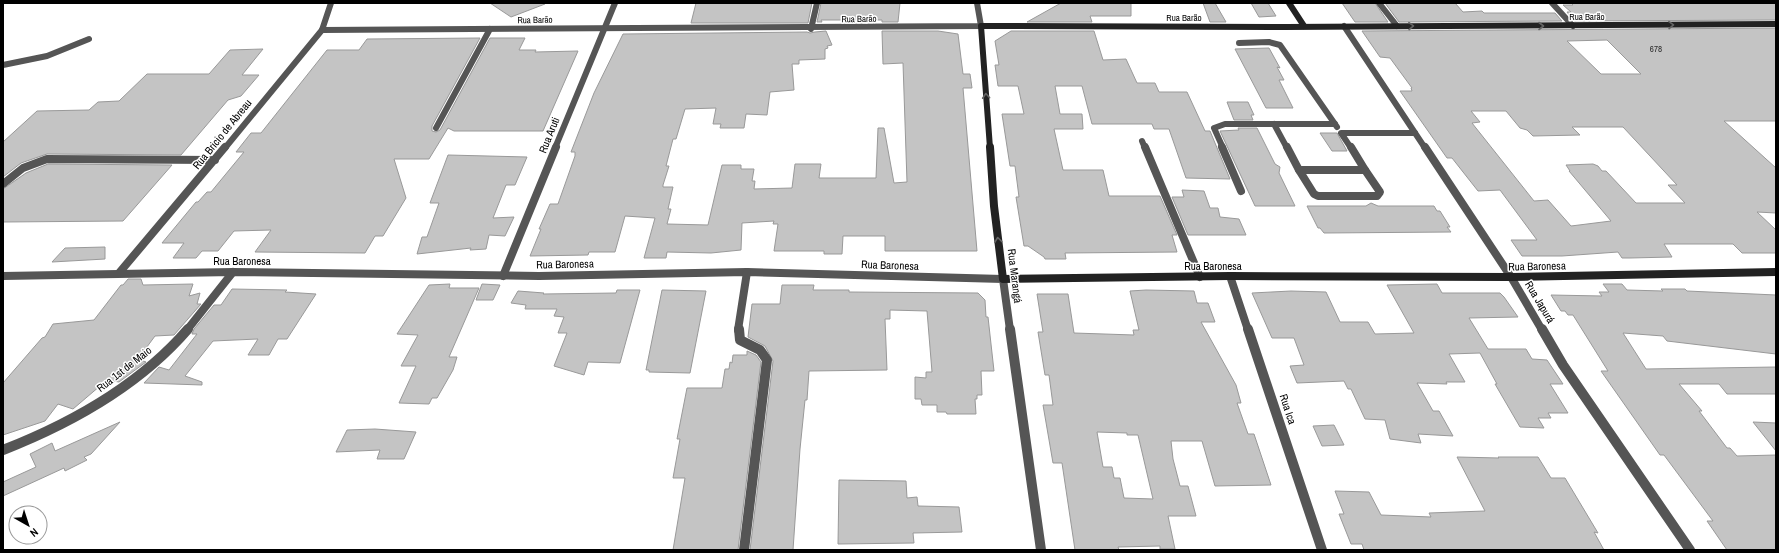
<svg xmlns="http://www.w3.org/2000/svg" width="1779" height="553" font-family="'Archivo Narrow',sans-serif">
  <rect width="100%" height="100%" fill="#fff"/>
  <g fill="#c4c4c4" stroke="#999" fill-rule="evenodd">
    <path d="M490 3H545V4L511 17Z"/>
    <path d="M696 3H812L808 23H691Z"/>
    <path d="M821 3H900L898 22H882V20H821L822 22H817Z"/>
    <path d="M1061 3H1131V16H1090L1092 22H1027Z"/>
    <path d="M1203 3H1215L1226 22H1210Z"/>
    <path d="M1251 3H1268L1276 16 1259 17Z"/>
    <path d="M1342 3H1375L1388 22H1355Z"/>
    <path d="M1385 3H1455L1463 12 1482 11 1484 13H1555L1562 21 1399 22Z"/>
    <path d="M1571 3H1776V20L1574 21 1567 12H1571L1563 5H1573Z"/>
    <path d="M1776 28V121H1724L1776 168V213L1757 212 1776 230V253H1742L1733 244H1664L1672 257 1630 258H1622L1618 252 1562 256H1522L1511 240H1537L1500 190 1478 191 1452 158H1447L1400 91H1412L1411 88H1412L1390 58 1380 57 1362 31ZM1607 40 1641 74H1601L1567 41ZM1471 111H1506L1520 128 1527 130 1533 136 1580 135 1572 127H1623L1677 185H1668L1685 203H1636L1606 171H1602L1598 166 1593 164 1566 165 1570 171H1569L1611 221 1571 226 1548 200 1534 201 1472 123 1480 122Z"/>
    <path d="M826 31 832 45 827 46 828 48 825 49V59L799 60V64H792L794 90 770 92 767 115 746 114 744 128H720L721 124H713L716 108 685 109 676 139H673L666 166H669L663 185V187H673L668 209H671L667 224 708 225 722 165H741V169H754L752 181H755L754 189 792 188 795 164H821L819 178H876L878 128H884L894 183 907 182 903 63 883 64 882 31H938L958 34 963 74H970L972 88H963L977 251H885V236H843L842 254H824V251H774L778 224H773L774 221 742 223 741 250 711 253 667 252 666 258H644L655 218 625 216 615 252H589L588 255 530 256 541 229H539L550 204H558L575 156V152H571L594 93 623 34 807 32 810 33 815 32Z"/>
    <path d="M1011 31H1094L1103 60 1126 59 1137 83H1155L1159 92H1187L1205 131H1210L1230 179 1186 178 1169 129H1154L1152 124H1092L1082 86H1055L1060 114H1082L1083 129H1054L1063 170H1103L1109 196H1160L1177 235H1172L1177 252 1065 253 1066 259H1045L1044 257 1028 246H1024L1016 197H1019L1015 166H1010L1002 114H1024L1018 86H998L995 65H999L995 41Z"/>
    <path d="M480 38 432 126V131L436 132 440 130 490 38H525L519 50H536L535 52 578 51 543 131H454L448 128 429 159H394L406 198 383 236H375L365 253 255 252 271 230 234 231 218 251H202L196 258H173L184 243H162L196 202H198L207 192H211L244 152H236L251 133H261L327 50H359L367 39Z"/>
    <path d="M1269 48 1280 68 1277 67 1284 80H1279L1293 108H1266L1235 49Z"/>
    <path d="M263 49 242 75H259L241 96 228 100 181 155 47 154 21 163 3 177V142L37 111 89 110 98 102 119 101 147 74H209L230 50Z"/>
    <path d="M1227 102H1248L1254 115H1251L1253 120H1234Z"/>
    <path d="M1238 128H1257L1275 164 1280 167 1279 173 1295 206H1255L1220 131 1239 130Z"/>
    <path d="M1320 133H1337L1347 151H1332Z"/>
    <path d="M448 155 527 157 515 185H506L493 218 514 217 505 236 489 235 486 249 470 250 471 248 417 254 422 237H427L439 203H430Z"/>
    <path d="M48 164 172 165 123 221 3 222V189L26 173Z"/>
    <path d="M1182 190 1204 191 1210 208H1218L1220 217 1239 219 1246 235H1188L1172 197H1184Z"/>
    <path d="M1371 203 1378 206H1434L1437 211H1440L1450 227H1447L1451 232 1324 233 1320 228H1318L1307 206H1366Z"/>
    <path d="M105 247V259L52 262 65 248Z"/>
    <path d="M128 279H141L143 285 193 284 189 296 200 293 197 304H201L174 335 155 336 138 359 146 362 119 382 107 380 73 409 58 404 45 421 3 435V383L42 338 45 337 53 324 94 320 121 285H123Z"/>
    <path d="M450 284 449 288H479L449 357H457L453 370 437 398H432L429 404 399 403 416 366H401L418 335 397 334 429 285Z"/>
    <path d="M482 284 500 285 493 300H476Z"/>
    <path d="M1437 284 1442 293H1500L1504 297 1518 317 1469 318 1488 349H1526L1532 359 1547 360 1563 384H1550L1568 413H1548L1551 418H1538L1544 428 1520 427 1495 384H1497L1480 353 1449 354 1465 382H1446L1447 384 1417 383 1433 411H1439L1453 436 1418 434 1421 443 1390 439 1385 420 1365 419 1351 389H1348L1344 381 1297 383 1290 366 1304 365 1294 338H1272L1252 293 1291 291 1326 292 1340 322H1368L1375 334 1414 333 1387 285Z"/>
    <path d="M1603 284H1622L1627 290 1663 291 1661 289H1685L1687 291 1776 295V354L1667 341 1663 336 1623 333 1646 369 1776 367V394H1727L1719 384H1679L1702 411H1699L1727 448H1730L1737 456 1776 455V550H1727L1707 521H1713L1664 455H1660L1601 371H1608L1573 315H1568L1565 311H1561L1551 295 1602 296 1599 292H1609Z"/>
    <path d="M782 285H814L813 290H849V292L978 293 985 300 986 317H988L994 371H981L982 395H977V399H975L976 414H947L946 412H937V405H922L921 399H915V377L926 378V372H932L927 311 890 310V319H885L887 370 809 371 807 400H805L800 449 793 550H750L773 361 765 346 748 337 752 304H780Z"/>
    <path d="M232 289 287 290 285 292 316 294 287 339H278L269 355H248L258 339 213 341 185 376 202 382V385L144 383 159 367 169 370 197 334H192L194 329 214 305H221Z"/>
    <path d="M617 290H640L620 363 588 362 584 375 554 366 567 333H558L564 317 554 316 557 309H525L526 305 511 303 518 291 544 293 543 294 616 293Z"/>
    <path d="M662 290 706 291 690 373 649 372V370H646Z"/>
    <path d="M1146 290 1194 291 1197 303H1208L1215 322H1201L1236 385 1241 403H1237L1248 434H1254L1271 485 1215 486 1202 441H1171L1173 459 1180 486H1188L1196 516H1168L1175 549H1160V546L1118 547 1119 550H1075L1062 463H1053L1043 405H1053L1049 375H1045L1038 332H1043L1037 294H1068L1074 333 1134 335 1133 330H1139L1130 291ZM1097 432 1127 433V435H1138L1153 499 1124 498 1120 478H1114L1112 467H1103Z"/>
    <path d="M747 351 756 355 761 362 738 550H673L685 478H673L680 439H677L687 388H722L725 369H729L730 362 732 363 733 355H747Z"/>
    <path d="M120 422 91 454 84 457 87 460 65 471 64 468 3 496V482L36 467 30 454 52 443 55 451Z"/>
    <path d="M1753 422 1776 423V451Z"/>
    <path d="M1334 425 1344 445 1322 446 1313 426Z"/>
    <path d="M375 429 416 432 404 459H377L380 450 336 452 347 430Z"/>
    <path d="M1457 457 1499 458 1498 457H1538L1551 478H1565L1598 533 1594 532 1604 550H1364L1362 544H1351L1339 514H1344L1335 491 1369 492 1381 515 1431 517 1429 513 1485 511Z"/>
    <path d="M839 480 906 481 907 498 917 497 918 506 959 507 962 532 913 533 914 543 838 544Z"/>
  </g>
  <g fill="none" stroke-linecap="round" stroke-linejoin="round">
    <g stroke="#555" stroke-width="6">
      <path d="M1379 3 1397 26"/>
      <path d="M1552 3 1573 26"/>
      <path d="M1344 26 1425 148"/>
      <path d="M811 29 817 3"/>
      <path d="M322 30 981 26 977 3"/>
      <path d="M1239 43 1269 42 1280 45 1337 127"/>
      <path d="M3 65 47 56 89 39"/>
      <path d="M1274 124 1287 148"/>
      <path d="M436 128 490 29"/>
      <path d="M1142 141 1145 148"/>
      <path d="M225 148 322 30 331 3"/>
      <path d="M555 148 615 3"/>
      <path d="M1223 148 1214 128 1225 124H1335"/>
      <path d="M1351 148 1341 133H1415"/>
    </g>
    <g stroke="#555" stroke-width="8">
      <path d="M1145 147 1200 277"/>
      <path d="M1222 147 1241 191"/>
      <path d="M1287 147 1299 170"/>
      <path d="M1351 147 1365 170"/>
      <path d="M1425 147 1511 277 1542 330"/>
      <path d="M1299 170H1365L1380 192 1377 196H1318L1314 194Z"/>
      <path d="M3 184 23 168 47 159 215 160"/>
      <path d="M119 273 225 147"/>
      <path d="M3 276 233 272 539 276 747 272 1003 279 1010 330"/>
      <path d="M503 276 556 147"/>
      <path d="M1230 276 1248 330"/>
      <path d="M187 330 233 272"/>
      <path d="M738 330 747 272"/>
    </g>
    <g stroke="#555" stroke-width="10">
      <path d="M739 329 740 340 760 350 767 360 744 550"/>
      <path d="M1010 329 1041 550"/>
      <path d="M1248 329 1322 550"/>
      <path d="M1542 329 1563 365 1690 550"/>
      <path d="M3 450C72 423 139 386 188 329"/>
    </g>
    <g stroke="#222" stroke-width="6">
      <path d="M1289 3 1304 26"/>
      <path d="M990 148 981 26 1286 27 1776 24"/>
    </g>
    <path stroke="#222" stroke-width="8" d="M990 147 994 206 1003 279 1230 276 1511 277 1776 272"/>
  </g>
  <defs><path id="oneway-chevron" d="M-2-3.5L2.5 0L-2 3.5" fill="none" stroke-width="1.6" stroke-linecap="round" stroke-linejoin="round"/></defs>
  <g stroke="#646464">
    <use href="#oneway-chevron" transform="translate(1671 25) rotate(-1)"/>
    <use href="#oneway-chevron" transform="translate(1411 26) rotate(-1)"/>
    <use href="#oneway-chevron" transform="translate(1541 26)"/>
    <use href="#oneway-chevron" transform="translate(986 96) rotate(-94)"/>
    <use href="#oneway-chevron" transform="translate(998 240) rotate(-97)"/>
  </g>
  <g text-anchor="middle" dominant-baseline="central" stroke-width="3" stroke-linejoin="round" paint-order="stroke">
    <g font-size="9" fill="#000" stroke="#fff">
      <text x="1587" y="17">Rua Barão</text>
      <text x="1184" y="18">Rua Barão</text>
      <text transform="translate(859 19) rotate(-1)">Rua Barão</text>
      <text transform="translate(535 20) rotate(-1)">Rua Barão</text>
    </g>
    <g font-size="9" fill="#313131">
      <text x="1656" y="49">678</text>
    </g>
    <g font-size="11" fill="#000" stroke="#fff">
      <text transform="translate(222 134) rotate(-51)">Rua Bricio de Abreau</text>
      <text transform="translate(549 135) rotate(-68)">Rua Aruti</text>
      <text x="242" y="261">Rua Baronesa</text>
      <text transform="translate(565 264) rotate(-1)">Rua Baronesa</text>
      <text transform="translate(890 265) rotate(2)">Rua Baronesa</text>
      <text x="1213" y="266">Rua Baronesa</text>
      <text transform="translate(1537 266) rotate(-1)">Rua Baronesa</text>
      <text transform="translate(1015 276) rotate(83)">Rua Marangá</text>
      <text transform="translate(1540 302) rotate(59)">Rua Japurá</text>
      <text transform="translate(124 369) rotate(-38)">Rua 1st de Maio</text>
      <text transform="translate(1288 409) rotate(72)">Rua Ica</text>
    </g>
  </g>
  <rect width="1779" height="553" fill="none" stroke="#000000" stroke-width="8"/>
  <g transform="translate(28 525) rotate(141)"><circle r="19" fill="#ffffff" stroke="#999999"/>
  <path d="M0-3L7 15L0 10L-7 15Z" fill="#000000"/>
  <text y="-6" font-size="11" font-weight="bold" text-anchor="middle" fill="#000000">N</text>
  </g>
</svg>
